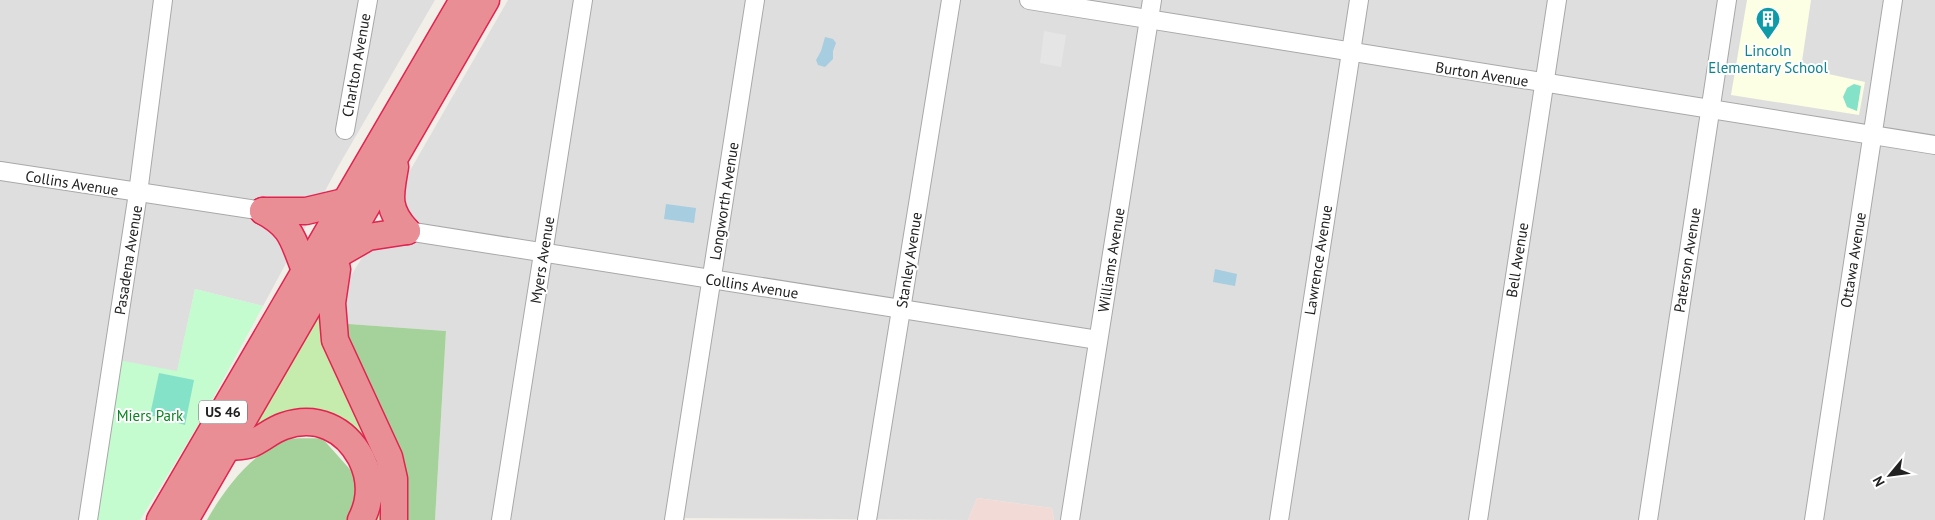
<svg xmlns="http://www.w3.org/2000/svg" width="1935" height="520" font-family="'PT Sans',sans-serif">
  <rect width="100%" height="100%" fill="#f1efe7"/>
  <g fill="#dfdede">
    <path d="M0 0H435L339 165 263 306 195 289 177 372 85 520H0Z"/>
    <path d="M508 0H1935V520H1054L1052 508 977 498 968 520 685 518V520H435L446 331 335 323 343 289 369 246 406 224 400 188Z"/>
  </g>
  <path fill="#f2dbd7" d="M977 498 1052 508 1054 520H968Z"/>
  <path fill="#fcffe3" d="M1747 0H1811L1801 68 1865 82 1859 115 1731 95Z"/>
  <path fill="#c5ecac" d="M321 312 378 454 384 520H373L354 434 255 427Z"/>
  <g fill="#a5d29b">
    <path d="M335 323 446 331 435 520H400Z"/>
    <path d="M322 438 355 475V509L349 520H207C224 490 252 452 286 440 296 437 311 439 322 438Z"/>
  </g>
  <path fill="#c4fbcf" d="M195 289 263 306 199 424 140 520H85L113 359 177 371Z"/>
  <g fill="#84e2c8">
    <path d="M1854 84 1861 86 1857 111 1847 107 1843 97 1847 88Z"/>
    <path d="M159 373 194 380 185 425 150 415Z"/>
  </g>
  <path fill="#e5e5e5" d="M1044 31 1066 35 1061 67 1040 63Z"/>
  <g fill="#a7cde0">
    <path d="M825 37 833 39 836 43 833 51V59L825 67 818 65 816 60 821 51Z"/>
    <path d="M666 204 696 208 694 223 664 219Z"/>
    <path d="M1215 269 1237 274 1235 286 1213 282Z"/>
  </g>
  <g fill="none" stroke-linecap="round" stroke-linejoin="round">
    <defs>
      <g id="minor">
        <path d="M1029 0 1935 145"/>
        <path d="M345 130 368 0"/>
        <path d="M0 171 263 211"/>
        <path d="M407 231 1098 340"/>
        <path d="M88 520 138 193 163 0"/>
        <path d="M501 520 583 0"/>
        <path d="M674 520 755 0"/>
        <path d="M867 520 951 0"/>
        <path d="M1070 520 1152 0"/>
        <path d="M1279 520 1359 0"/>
        <path d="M1478 520 1557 0"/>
        <path d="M1648 520 1727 0"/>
        <path d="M1814 520 1893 0"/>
      </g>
      <g id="highway">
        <path d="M395 167C390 195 386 209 407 231"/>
        <path d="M263 211H306L344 202"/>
        <path d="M263 211C293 227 293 241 305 270"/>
        <path d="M342 252 368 237 407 231"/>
        <path d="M337 269 332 303 335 340 389 457 394 479V520"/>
        <path d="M228 447C235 446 244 447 251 444 262 439 272 430 284 426 316 415 345 428 361 458 371 478 372 499 361 520"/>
        <path d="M160 520 463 0"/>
        <path d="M185 520 486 0"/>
      </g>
    </defs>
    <use href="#minor" stroke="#a8a8a8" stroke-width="20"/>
    <use href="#highway" stroke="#e1234f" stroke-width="29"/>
    <use href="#minor" stroke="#fff" stroke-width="18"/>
    <use href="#highway" stroke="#ea8e95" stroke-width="26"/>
  </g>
  <defs>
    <symbol id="building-pin" viewBox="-11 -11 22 30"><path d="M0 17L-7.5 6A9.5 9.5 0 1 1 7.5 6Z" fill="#0f9aa8" stroke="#fff"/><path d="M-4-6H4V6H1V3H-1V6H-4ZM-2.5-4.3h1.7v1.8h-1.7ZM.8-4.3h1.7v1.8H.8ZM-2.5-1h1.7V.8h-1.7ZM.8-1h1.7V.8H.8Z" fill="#fff"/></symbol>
  </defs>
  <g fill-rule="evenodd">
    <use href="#building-pin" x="1754" y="5" width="28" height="38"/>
  </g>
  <g text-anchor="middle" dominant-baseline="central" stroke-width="4" stroke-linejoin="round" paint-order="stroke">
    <rect fill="#fff" stroke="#646464" stroke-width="1" x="199" y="400.5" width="48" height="23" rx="4"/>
    <g font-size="14" font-weight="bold" fill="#212121">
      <text x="223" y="412">US 46</text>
    </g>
    <g font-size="15" fill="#0d838f" stroke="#fff">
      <text x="1768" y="50">Lincoln<tspan x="1768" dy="17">Elementary School</tspan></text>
    </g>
    <g font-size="15" fill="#212121" stroke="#fff">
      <text transform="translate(356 65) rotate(-80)">Charlton Avenue</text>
      <text transform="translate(1482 74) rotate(9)">Burton Avenue</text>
      <text transform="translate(72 183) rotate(9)">Collins Avenue</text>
      <text transform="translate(724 201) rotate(-81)">Longworth Avenue</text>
      <text transform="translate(128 260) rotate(-81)">Pasadena Avenue</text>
      <text transform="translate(542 260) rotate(-81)">Myers Avenue</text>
      <text transform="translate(909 260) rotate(-81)">Stanley Avenue</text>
      <text transform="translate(1111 260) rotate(-81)">Williams Avenue</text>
      <text transform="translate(1318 260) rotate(-81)">Lawrence Avenue</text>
      <text transform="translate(1517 260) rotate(-81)">Bell Avenue</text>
      <text transform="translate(1687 260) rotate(-81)">Paterson Avenue</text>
      <text transform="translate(1853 260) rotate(-81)">Ottawa Avenue</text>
      <text transform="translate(752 286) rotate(9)">Collins Avenue</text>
    </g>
    <g font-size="15" fill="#088521" stroke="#fff">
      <text x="150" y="415">Miers Park</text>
    </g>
  </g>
  <g transform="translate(1890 475) rotate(241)" stroke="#ffffff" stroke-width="4" paint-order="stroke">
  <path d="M0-4L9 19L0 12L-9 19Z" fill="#212121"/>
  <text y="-8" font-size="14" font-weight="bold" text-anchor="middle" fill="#212121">N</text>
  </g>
</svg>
